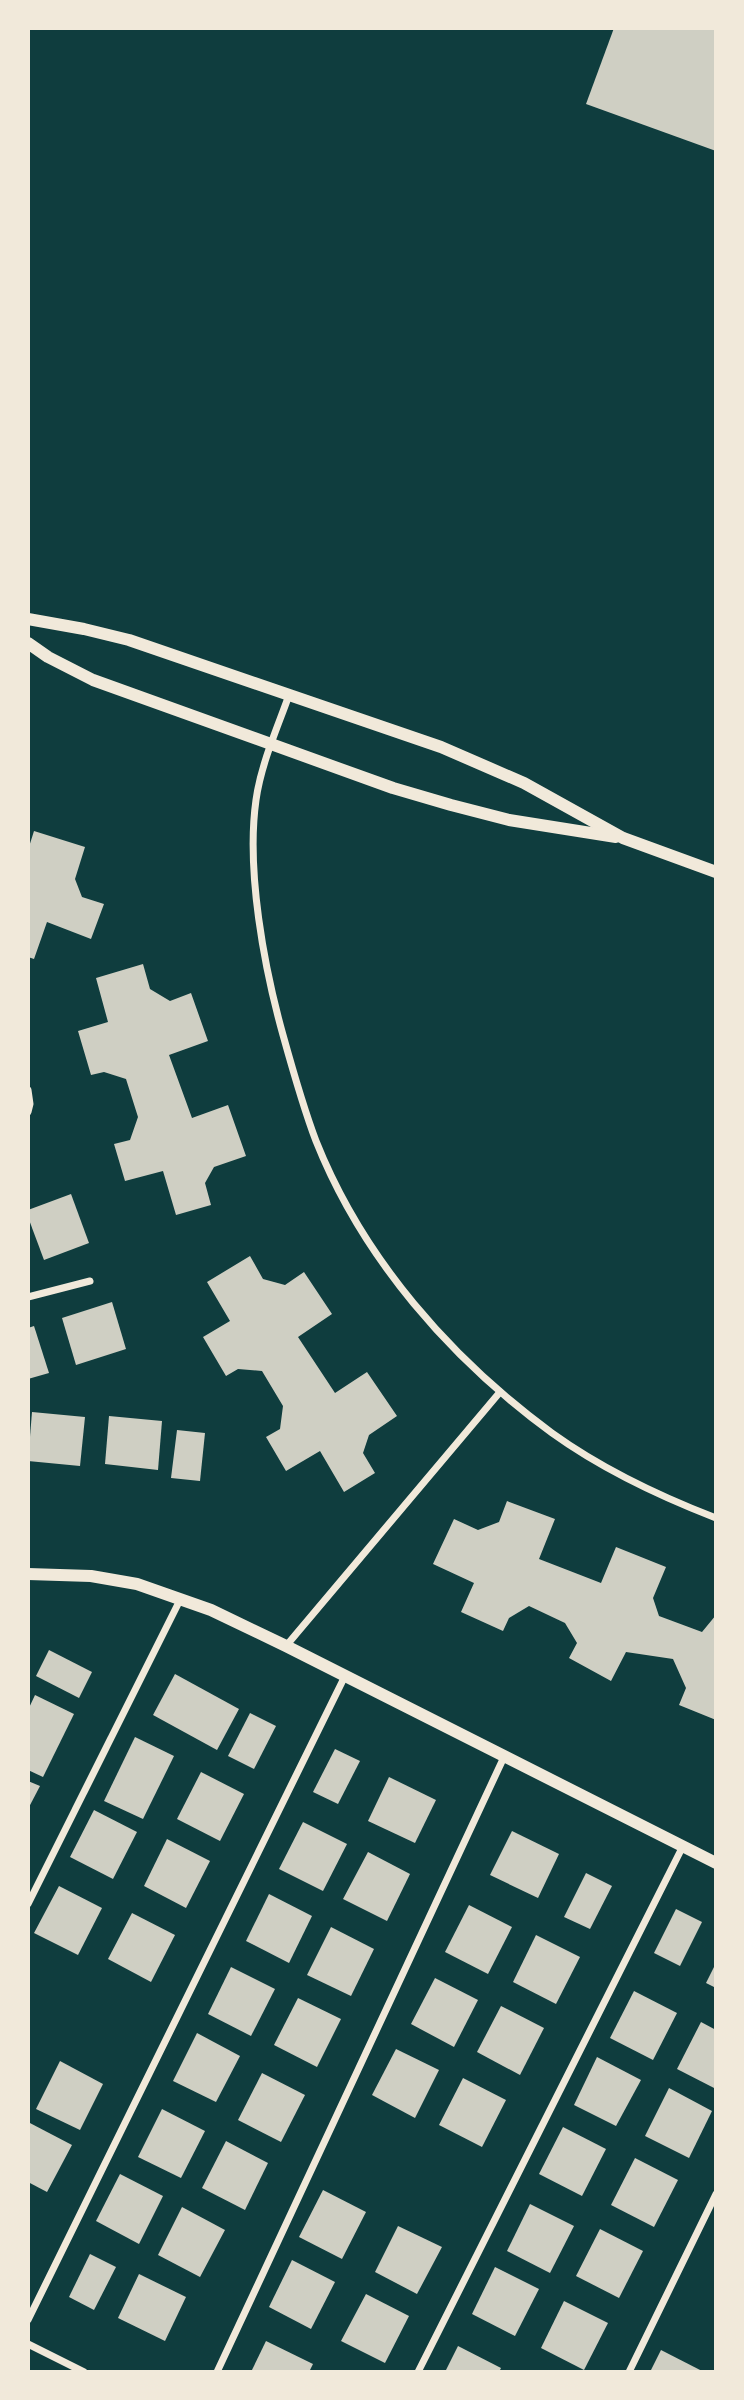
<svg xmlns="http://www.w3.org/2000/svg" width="744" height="2400" font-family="'Open Sans',sans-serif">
  <rect width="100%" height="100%" fill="#0f3d3e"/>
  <g fill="#cfcfc3">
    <path d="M614 28H716V151L586 104Z"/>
    <path d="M34 831 85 847 75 879 82 897 104 904 91 939 47 922 34 959 28 957V850Z"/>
    <path d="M143 964 150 989 170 1001 191 993 208 1041 169 1055 192 1118 228 1105 246 1156 214 1167 205 1183 211 1205 176 1215 163 1171 125 1181 114 1144 130 1140 138 1117 126 1079 104 1072 91 1075 78 1031 108 1022 96 978Z"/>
    <path d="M71 1194 89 1243 44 1260 28 1217V1210Z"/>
    <path d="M250 1256 263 1279 285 1285 304 1272 332 1314 298 1337 335 1393 367 1372 397 1416 369 1435 363 1453 375 1473 344 1492 320 1451 286 1471 266 1437 280 1429 283 1406 262 1371 238 1369 226 1376 203 1337 230 1321 207 1282Z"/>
    <path d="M112 1302 126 1349 76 1365 62 1318Z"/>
    <path d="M34 1326 49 1373 28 1379V1328Z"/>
    <path d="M32 1412 85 1417 80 1466 28 1461Z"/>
    <path d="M109 1416 162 1421 158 1470 105 1464Z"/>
    <path d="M177 1430 205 1433 200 1481 171 1478Z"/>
    <path d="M507 1501 555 1519 539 1559 601 1583 616 1547 666 1567 653 1598 659 1616 702 1632 716 1615V1720L679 1705 686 1688 673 1659 626 1652 611 1681 569 1658 577 1643 565 1623 529 1606 509 1618 503 1631 461 1612 474 1583 433 1564 454 1519 478 1530 499 1522Z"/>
    <path d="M49 1650 92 1672 79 1698 36 1676Z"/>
    <path d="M175 1674 239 1709 217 1750 153 1715Z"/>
    <path d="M35 1695 74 1714 43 1777 28 1770V1710Z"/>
    <path d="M250 1713 276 1726 254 1769 228 1756Z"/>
    <path d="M135 1737 174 1756 143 1819 104 1801Z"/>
    <path d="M335 1749 360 1761 338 1804 313 1792Z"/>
    <path d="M201 1772 244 1794 220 1841 177 1819Z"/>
    <path d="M389 1777 436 1800 415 1843 368 1821Z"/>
    <path d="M28 1781 40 1786 28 1809Z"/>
    <path d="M94 1810 137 1832 113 1879 70 1857Z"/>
    <path d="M303 1822 347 1844 323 1891 279 1869Z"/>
    <path d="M512 1831 559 1854 538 1898 490 1875Z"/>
    <path d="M167 1839 210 1861 186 1908 144 1886Z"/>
    <path d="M368 1852 410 1874 387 1921 343 1899Z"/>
    <path d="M586 1873 612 1886 590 1929 564 1917Z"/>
    <path d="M59 1886 102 1908 78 1955 34 1933Z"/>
    <path d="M269 1894 312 1916 289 1963 246 1941Z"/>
    <path d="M469 1905 512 1927 488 1974 445 1952Z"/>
    <path d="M676 1909 702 1922 680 1966 654 1953Z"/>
    <path d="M132 1913 175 1935 151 1982 108 1959Z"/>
    <path d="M331 1927 374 1949 351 1996 307 1975Z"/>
    <path d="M536 1935 580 1957 556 2004 513 1982Z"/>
    <path d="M716 1963V1988L706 1983Z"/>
    <path d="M231 1967 275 1989 251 2036 208 2014Z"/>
    <path d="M435 1978 478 2000 454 2047 411 2024Z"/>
    <path d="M634 1991 677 2013 653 2060 610 2038Z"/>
    <path d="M298 1998 341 2019 317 2067 274 2045Z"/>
    <path d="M501 2006 544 2028 520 2075 477 2052Z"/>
    <path d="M701 2022 716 2030V2089L677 2069Z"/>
    <path d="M197 2033 240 2056 216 2102 173 2081Z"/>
    <path d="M396 2049 439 2070 415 2118 372 2095Z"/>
    <path d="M597 2057 641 2080 616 2126 574 2105Z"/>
    <path d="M60 2061 103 2084 80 2130 36 2109Z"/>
    <path d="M262 2073 305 2095 281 2142 238 2120Z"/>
    <path d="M463 2078 506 2100 482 2147 439 2125Z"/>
    <path d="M669 2088 712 2111 689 2158 645 2136Z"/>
    <path d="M162 2109 205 2131 181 2178 138 2157Z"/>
    <path d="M28 2122 72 2145 47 2192 28 2182Z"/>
    <path d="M563 2127 606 2149 582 2196 539 2174Z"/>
    <path d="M226 2141 268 2163 245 2210 202 2188Z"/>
    <path d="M635 2158 678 2180 654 2227 611 2205Z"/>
    <path d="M120 2174 163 2196 139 2244 96 2221Z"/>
    <path d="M323 2190 366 2212 342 2259 299 2237Z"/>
    <path d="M530 2204 574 2226 550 2273 507 2251Z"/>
    <path d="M182 2207 225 2230 200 2277 158 2255Z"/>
    <path d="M398 2226 442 2247 417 2294 375 2272Z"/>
    <path d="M600 2229 643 2251 619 2298 576 2276Z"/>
    <path d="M90 2254 116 2267 94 2310 69 2297Z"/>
    <path d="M292 2260 335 2282 311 2329 269 2307Z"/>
    <path d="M495 2267 539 2289 515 2336 472 2314Z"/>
    <path d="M139 2274 186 2297 165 2341 118 2318Z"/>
    <path d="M366 2294 409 2316 385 2363 341 2341Z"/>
    <path d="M564 2301 608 2323 584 2370 541 2348Z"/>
    <path d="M266 2341 313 2364 309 2372H251Z"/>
    <path d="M458 2346 501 2368 499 2372H445Z"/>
    <path d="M661 2350 704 2372H650Z"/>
  </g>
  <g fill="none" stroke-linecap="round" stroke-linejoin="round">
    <g stroke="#f1e9da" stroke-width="7">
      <path d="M289 695C277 729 261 764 256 800 246 870 264 967 283 1035 293 1071 303 1107 316 1141 363 1259 451 1359 552 1433 602 1469 659 1496 716 1518"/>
      <path d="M28 1090 30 1104 28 1112"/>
      <path d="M28 1297 90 1281"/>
      <path d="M286 1646 500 1392"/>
      <path d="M28 1904 181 1598"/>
      <path d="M28 2320 345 1676"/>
      <path d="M28 2344 84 2372"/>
      <path d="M217 2372 504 1757"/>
      <path d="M418 2372 683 1846"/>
      <path d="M629 2372 716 2194"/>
    </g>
    <g stroke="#f1e9da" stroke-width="12">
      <path d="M28 619 84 629 129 640 441 747 524 783 623 838 716 872"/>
      <path d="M28 643 48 657 93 680 393 788 451 805 509 820 616 837"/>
      <path d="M28 1574 91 1576 137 1584 211 1610 286 1646 716 1863"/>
    </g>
  </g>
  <rect width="744" height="2400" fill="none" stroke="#f1e9da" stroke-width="60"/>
</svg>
